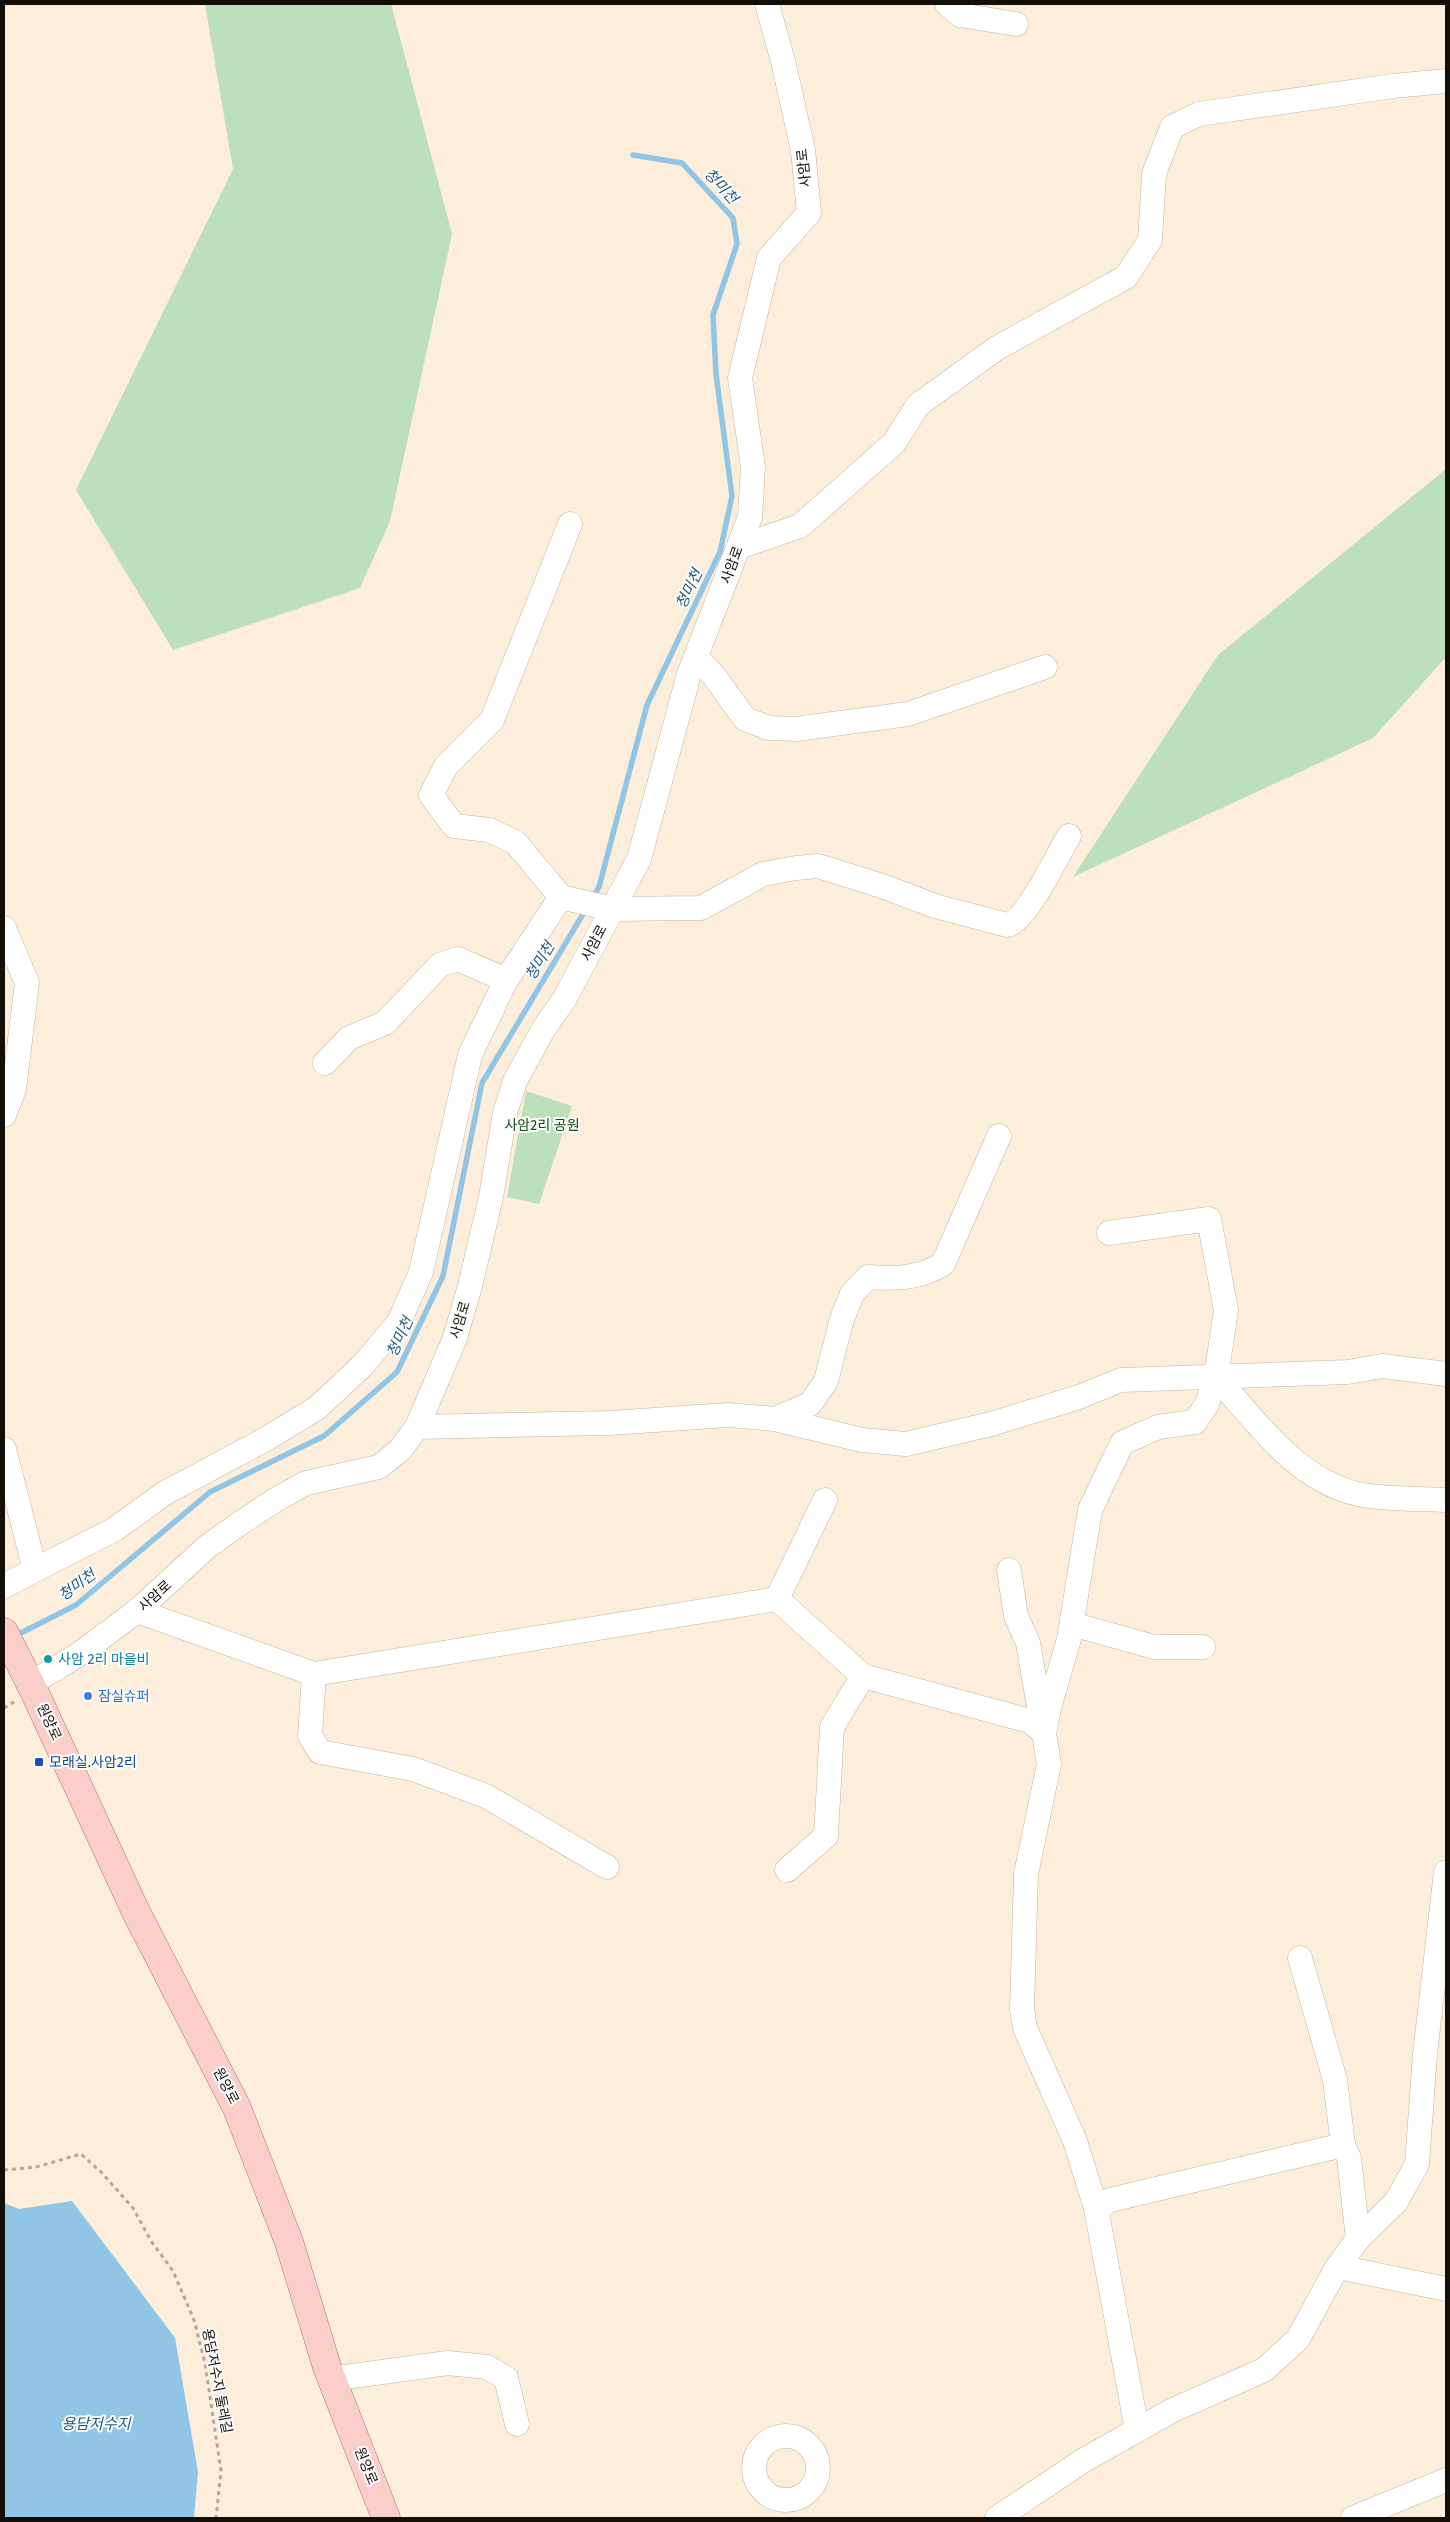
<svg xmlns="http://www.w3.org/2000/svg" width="1450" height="2522" font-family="'Fira Sans','Noto Sans KR',sans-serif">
  <rect width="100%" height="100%" fill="#fdeddb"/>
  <g fill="#bce0b9">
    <path d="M205 4H391L452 234 390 521 360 588 173 650 76 490 233 169Z"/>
    <path d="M1446 469V657L1373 738 1073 877 1218 655Z"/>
    <path d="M526 1091 572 1106 539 1204 507 1197Z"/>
  </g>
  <path fill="#90c5e5" d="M72 2201 175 2338 198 2472 194 2518H4V2203L19 2209Z"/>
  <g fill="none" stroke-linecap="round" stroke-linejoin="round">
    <g stroke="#90c5e5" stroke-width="5.5">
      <path d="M592 899 599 887 647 705 720 552 732 496 716 374 713 315 737 244 733 218 682 163 633 155"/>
      <path d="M13 1637 76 1605 210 1492 324 1436 397 1372 443 1276 482 1083 586 909"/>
    </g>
    <defs>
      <g id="minor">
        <path d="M947 4 960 15 1016 24"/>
        <path d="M570 524 492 720 446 766 431 795 454 826 489 830 515 842 561 897 612 909 701 908 763 874 796 868 818 866 882 886 935 906 1007 925C1026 922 1058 854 1069 836"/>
        <path d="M739 547 800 526 894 443 918 405 997 348 1126 277 1150 240 1154 174 1172 127 1199 114 1393 86 1446 81"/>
        <path d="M696 657 714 676 745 719 769 728 796 729 908 714 1045 667"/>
        <path d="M4 928 27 983 14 1089 4 1115"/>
        <path d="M325 1063 349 1038 385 1023 440 965 458 959 506 980"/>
        <path d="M1216 1377C1257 1422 1296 1480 1358 1494 1386 1500 1418 1498 1446 1500"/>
        <path d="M775 1419 810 1404 826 1381 842 1319 852 1294 868 1277C895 1279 918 1279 943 1264L999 1136"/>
        <path d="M417 1427 610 1423 728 1415 775 1419 862 1440 906 1444 991 1424 1079 1397 1121 1380 1348 1372 1382 1366 1446 1374"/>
        <path d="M4 1449 35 1570 4 1586"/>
        <path d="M35 1570 115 1529 165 1493 266 1439 317 1408 363 1365 399 1322 421 1272 470 1055 506 980 561 897"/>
        <path d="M1009 1570 1016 1616 1028 1643 1042 1724"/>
        <path d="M777 1599 863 1676 1030 1721 1044 1733 1049 1764 1026 1874 1022 2009 1025 2028 1075 2141 1096 2208 1137 2430"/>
        <path d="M777 1599 825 1500"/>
        <path d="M137 1611 314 1674 777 1599"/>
        <path d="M1072 1624 1154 1647H1203"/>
        <path d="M314 1674 310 1736 320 1752 413 1769 486 1796 607 1867"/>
        <path d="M30 1684 78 1655 137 1611 208 1546 242 1522 277 1499 306 1483 379 1467 400 1450 417 1427 455 1338 470 1286 491 1197 505 1113 515 1081 543 1030 565 998 639 859 689 674 750 517 753 467 740 378 769 258 809 213 803 150 783 61 767 4"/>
        <path d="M1044 1733 1049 1708 1069 1639 1090 1510 1122 1443 1158 1427 1195 1422 1207 1404 1216 1377 1226 1310 1209 1219 1109 1233"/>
        <path d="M787 1870 826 1836 832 1727 863 1676"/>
        <path d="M1300 1958 1335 2080 1343 2145 1349 2158 1358 2239"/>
        <path d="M1096 2208 1110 2200 1343 2145"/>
        <path d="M1338 2267 1446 2289"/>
        <path d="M331 2379 448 2363 487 2367 506 2378 517 2424"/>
        <circle cx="786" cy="2468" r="32"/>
        <path d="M997 2518 1084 2460 1173 2410 1264 2370 1298 2339 1335 2271 1357 2240 1396 2202 1417 2164 1425 2054 1446 1872"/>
        <path d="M1353 2518 1446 2480"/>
      </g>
      <path id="major" d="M4 1632 34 1691 136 1912 237 2108 289 2242 327 2367 386 2518"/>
    </defs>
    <use href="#minor" stroke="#c3b4a2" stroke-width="25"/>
    <use href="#major" stroke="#a9756f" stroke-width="29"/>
    <g stroke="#b3a799" stroke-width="3" stroke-dasharray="4 4" stroke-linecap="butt">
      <path d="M4 1708 14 1702"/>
      <path d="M4 2170 36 2167 81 2154 101 2172 133 2208 151 2241 173 2271 194 2320 205 2363 221 2471 216 2518"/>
    </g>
    <use href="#minor" stroke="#fff" stroke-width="24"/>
    <use href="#major" stroke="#fcceca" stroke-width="28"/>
  </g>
  <circle fill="#0f9aa8" stroke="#fdfdfd" stroke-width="2" cx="48" cy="1659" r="5"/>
  <circle fill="#3f7fe0" stroke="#fdfdfd" stroke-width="2" cx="88" cy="1696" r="5"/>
  <rect fill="#1a4fb4" stroke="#fdfdfd" stroke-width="2" x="34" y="1757" width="10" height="10" rx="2.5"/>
  <g text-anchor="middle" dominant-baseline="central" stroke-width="4" stroke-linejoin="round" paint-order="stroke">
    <g font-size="14" fill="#130e08" stroke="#fdfdfd">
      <text transform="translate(804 168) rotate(-96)">사암로</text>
      <text transform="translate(732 565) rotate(-70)">사암로</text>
      <text transform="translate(594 943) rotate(-62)">사암로</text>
      <text transform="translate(460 1320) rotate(-73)">사암로</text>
      <text transform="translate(155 1596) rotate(-42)">사암로</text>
      <text transform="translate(49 1722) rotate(65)">원양로</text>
      <text transform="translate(226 2086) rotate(63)">원양로</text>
      <text transform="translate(217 2381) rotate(79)">용담저수지 둘레길</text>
      <text transform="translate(366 2466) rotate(68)">원양로</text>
    </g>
    <g font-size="14" fill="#124812" stroke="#fdfdfd">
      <text x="542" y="1125">사암2리 공원</text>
    </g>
    <g font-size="14" fill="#0d838f" stroke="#fdfdfd" text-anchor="start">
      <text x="58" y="1659">사암 2리 마을비</text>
    </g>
    <g font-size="14" fill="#366cbe" stroke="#fdfdfd" text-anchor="start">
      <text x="98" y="1696">잠실슈퍼</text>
    </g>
    <g font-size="14" fill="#164399" stroke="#fdfdfd" text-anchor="start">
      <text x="49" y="1762">모래실.사암2리</text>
    </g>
    <g font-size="15" font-style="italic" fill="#1b5a7a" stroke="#fdfdfd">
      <text transform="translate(721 186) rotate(47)">청미천</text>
      <text transform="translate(689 589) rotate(-64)">청미천</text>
      <text transform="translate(540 961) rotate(-59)">청미천</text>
      <text transform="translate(400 1337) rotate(-65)">청미천</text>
      <text transform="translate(77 1585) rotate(-36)">청미천</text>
      <text x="96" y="2424">용담저수지</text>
    </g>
  </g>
  <rect width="1450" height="2522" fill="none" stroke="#130e08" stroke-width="10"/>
</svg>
